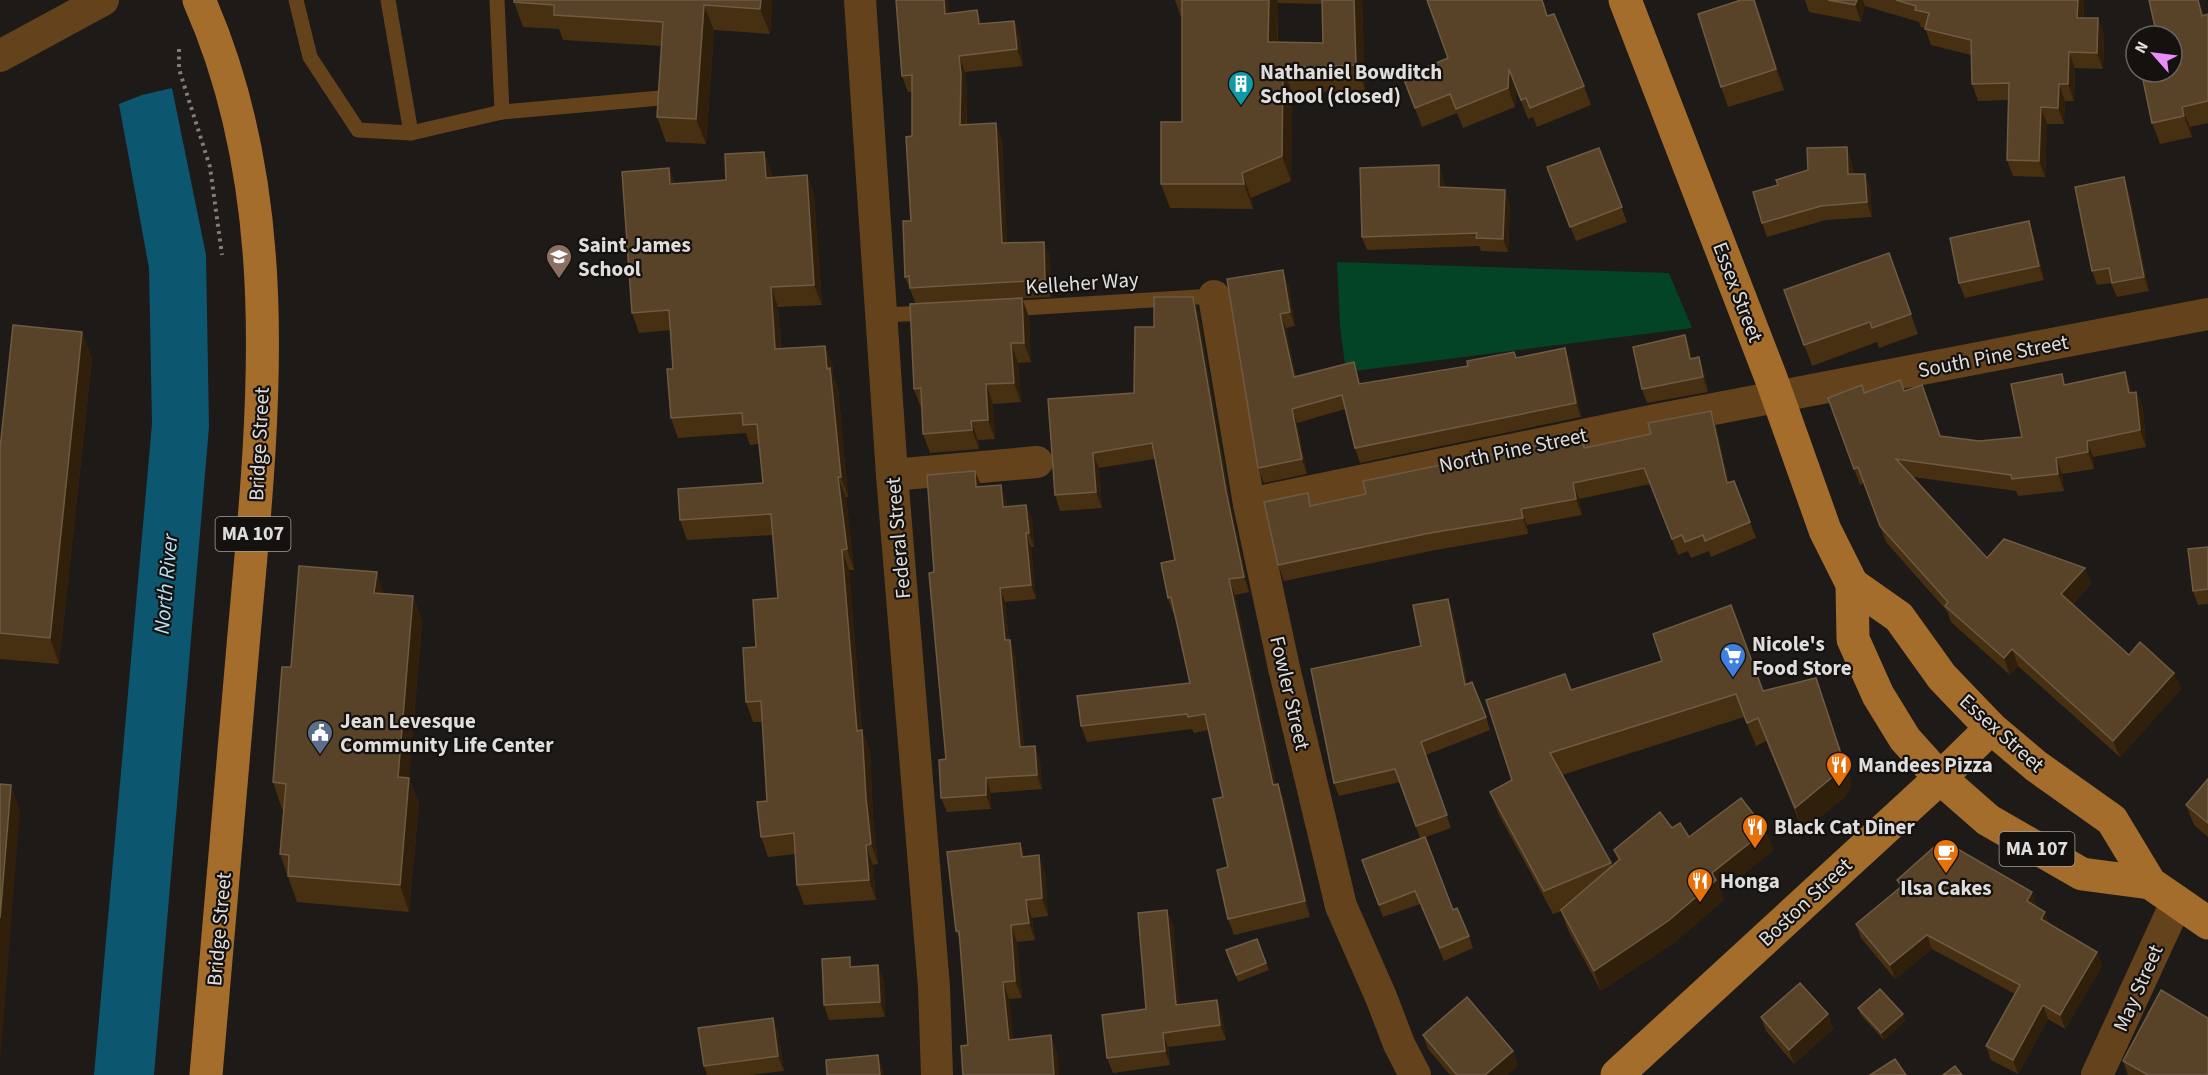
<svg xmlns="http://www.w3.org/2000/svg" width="2208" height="1075" font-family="'Source Sans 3',sans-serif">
  <rect width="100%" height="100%" fill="#1e1a17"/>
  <path fill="#034426" d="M1337 262 1669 273 1692 328 1346 372 1340 326Z"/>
  <path fill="#0d5670" d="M172 88 206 255 209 427 154 1075H94L152 424 149 268 119 104 142 95Z"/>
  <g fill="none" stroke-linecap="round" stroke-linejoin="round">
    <path stroke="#807d7b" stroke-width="4" stroke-dasharray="3 4.5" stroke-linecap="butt" d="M179 49V69L210 167 222 255"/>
    <g stroke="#64431c" stroke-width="15">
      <path d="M296 0 310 57 358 130 411 133 502 112 660 98"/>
      <path d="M388 0 411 133"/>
      <path d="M497 0 502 112"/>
      <path d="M1006 309 1214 296"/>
      <path d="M881 315 929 313"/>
    </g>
    <g stroke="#64431c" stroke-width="32">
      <path d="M860 0 892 475 934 987 937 1075"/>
      <path d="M0 56 103 0"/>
      <path d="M1214 296 1249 504 1284 668 1341 906 1381 997 1399 1044 1415 1075"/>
      <path d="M892 475 1037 462"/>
      <path d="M1249 504 1656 420 2208 314"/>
      <path d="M2097 1075 2177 901"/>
    </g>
    <g stroke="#a56d2b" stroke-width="33">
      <path d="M199 0C290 205 262 430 243 646 231 789 219 932 206 1075"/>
      <path d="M1625 0 1771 378 1825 530 1852 584 1853 639 1878 695 1905 739 1940 778 1988 820 2082 874 2150 883"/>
      <path d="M1852 584 1899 617 1942 677 1991 728 2036 766 2112 820 2150 883 2208 923"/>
      <path d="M1617 1075 1940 778 1991 728"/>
    </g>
  </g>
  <g fill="#473012" fill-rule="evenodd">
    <path d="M514 0H772L770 34 714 30 706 144 666 142 657 117 662 46 563 40 559 29 523 27 514 2Z"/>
    <path d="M896 0H948L949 13 977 10 982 24 1014 21 1020 37 1023 66 965 72 967 91V124L1002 139 1007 243 1044 242 1050 258 1051 297 951 302 1029 317 1031 362 1018 363 1021 402 993 404 995 439 978 440 979 449 930 453 923 434 922 408H921L914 389 916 304 905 277 911 221 912 136V92H908L902 76Z"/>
    <path d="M1175 0H1362L1365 90 1292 93 1291 181 1251 198 1253 209 1170 208 1161 184 1182 122V20ZM1278 3 1322 4 1323 43 1278 42Z"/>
    <path d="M1805 0H2084V18H2098L2104 35 2103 69 2075 68 2074 101H2065L2064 124H2047L2045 177 2013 176 2007 160 2008 100 1978 101 1972 84 1971 55 1931 45 1925 28 1921 27 1919 22 1865 6 1861 22 1809 12Z"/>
    <path d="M2198 0 2204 15 2208 14V123L2190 127 2192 137 2160 144 2152 123 2157 77 2155 27Z"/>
    <path d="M1548 16 1584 86 1591 105 1537 127 1533 117 1528 119 1516 88 1515 107 1463 128 1457 113 1422 127 1403 77Z"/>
    <path d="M1761 17 1784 90 1728 107 1721 87Z"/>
    <path d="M1599 148 1627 222 1576 241 1547 167Z"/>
    <path d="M764 152 771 172 772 177 807 175 814 195 822 305 778 307 781 348 825 346 833 366V376L838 388 848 497H846L854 570H849L862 730 870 751 873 818 878 864 873 865 876 900 804 905 797 885 795 854 768 857 761 837 767 801 763 722H753L746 702 756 647 778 598 773 535 687 540 680 520 763 483 759 444 750 445 746 433 678 438 671 418 673 369 671 330 639 333 632 313 669 168 675 184 726 180Z"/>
    <path d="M1852 162 1853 174H1865L1870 188 1872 217 1826 220 1767 237 1762 223 1778 185Z"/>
    <path d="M1439 165 1443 178 1444 187 1510 203 1508 252 1481 251 1479 246 1367 250 1362 237Z"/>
    <path d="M2129 192 2149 291 2117 297 2111 283 2097 285 2092 271Z"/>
    <path d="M2034 235 2044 280 1965 298 1959 283Z"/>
    <path d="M1889 253 1918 334 1879 348 1877 342 1812 366 1784 290Z"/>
    <path d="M1227 279 1288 284 1295 326 1286 328 1296 377 1354 362 1361 384 1516 358 1565 348 1570 362 1581 417 1360 463 1355 448 1345 409 1297 423 1307 474 1264 483 1258 468Z"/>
    <path d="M1198 312 1231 507 1249 592 1235 595 1276 785 1284 800 1310 917 1234 935 1228 919V867L1223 797 1208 730 1194 733 1192 729 1087 742 1081 726 1190 683 1175 613H1173L1168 598 1175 560 1155 459 1099 468 1102 508 1060 511 1055 495 1134 393 1154 327Z"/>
    <path d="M82 332 92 359 59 664 0 659V449Z"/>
    <path d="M1685 335 1691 350 1692 359 1699 357 1704 372 1708 392 1647 403 1642 389Z"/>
    <path d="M2125 372 2132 392H2136L2143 408 2146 447 2093 457 2094 469 2062 474 2064 491 2018 496 2016 491 1913 477 1987 558 2085 568 2091 584 2073 604 2129 655 2174 673 2181 689 2120 757 2018 666 2010 675 1951 622 1947 611 1886 542 1864 483 1860 485 1828 398 1865 393 1904 391 1940 436 1979 441 2022 437 2066 385Z"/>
    <path d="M1711 411 1716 427 1729 482 1750 522 1756 538 1711 557 1709 551 1691 558 1688 551 1678 555 1650 484 1579 499 1582 515 1527 525 1528 534 1436 550 1284 581 1278 565 1312 505 1651 434Z"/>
    <path d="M981 486 1006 499 1007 506 1026 505 1032 519 1034 547H1031L1036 599 1005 602 1009 640 1015 654 1024 747 1040 761 1042 789 991 793V809L947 812 941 798 946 759 934 572Z"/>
    <path d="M2208 547V604L2198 605 2193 591Z"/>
    <path d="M384 593 413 596 422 622 409 778 419 804 409 912 297 902 280 854 284 809H282L273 782 291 667Z"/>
    <path d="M1453 612 1467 684 1486 717 1490 730 1426 755 1451 828 1426 837 1453 910 1469 936 1473 948 1444 961 1420 904 1383 917 1362 860 1420 838 1400 782 1339 796 1334 783 1421 646Z"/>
    <path d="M1571 690 1763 691 1824 701 1850 777 1851 785 1845 797 1803 831 1766 741 1756 746 1744 717 1562 775 1612 866 1618 861 1614 850 1672 828 1689 837 1774 850 1721 892 1724 900 1675 942 1601 991 1568 930 1561 911 1553 914 1499 815 1490 792 1512 780Z"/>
    <path d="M2208 779V837L2194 825 2186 805Z"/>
    <path d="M1020 843 1025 856 1045 872 1048 916 1032 918 1035 940 1017 942 1022 998 1009 999 1013 1040 1057 1052 1059 1075H963L968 1045 960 940 956 931Z"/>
    <path d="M1897 880 2037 906 2036 907 2045 912 2049 924 2097 952 2102 966 2065 1029 2048 1019 2018 1074 1991 1060 1986 1046 2015 994 1932 949 1895 979 1861 938 1856 924 1900 888Z"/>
    <path d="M1173 924 1179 1005 1222 1014 1226 1040 1168 1047 1170 1065 1113 1073 1107 1058 1146 1009Z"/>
    <path d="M1257 939 1269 970 1238 982 1226 950Z"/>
    <path d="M853 967 884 980 885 1017 829 1020 824 1005Z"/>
    <path d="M1858 1008 1903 1014 1905 1021 1884 1040 1861 1015Z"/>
    <path d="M1828 1014 1833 1029 1794 1064 1766 1031 1761 1017Z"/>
    <path d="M778 1032 784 1071 750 1075H707L704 1066Z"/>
    <path d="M1423 1035 1513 1051 1518 1066 1507 1075H1450L1428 1049Z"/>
    <path d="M2123 1061 2208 1075H2128Z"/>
  </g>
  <g fill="#301f0b">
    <path d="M761 0H772L770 34 760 9Z"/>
    <path d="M944 0H948L951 30 945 14Z"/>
    <path d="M1269 0H1277L1278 3 1277 67 1268 42Z"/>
    <path d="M1354 0H1362L1365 90 1356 65Z"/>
    <path d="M1754 0 1761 17 1784 90 1776 69Z"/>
    <path d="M1857 0H1863L1865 6 1861 22 1855 5Z"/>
    <path d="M2078 0H2084L2083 34 2077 18Z"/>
    <path d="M2198 0 2205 18 2202 16Z"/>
    <path d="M704 5 714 30 706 144 696 119Z"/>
    <path d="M977 10 983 26 979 24Z"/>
    <path d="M2098 18 2104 35 2103 69 2097 53Z"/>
    <path d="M1014 21 1020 37 1023 66 1017 49Z"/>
    <path d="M2069 52 2075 68 2074 101 2068 84Z"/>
    <path d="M959 56 965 72 967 91 966 141 960 125Z"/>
    <path d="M1283 68 1292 93 1291 181 1282 156Z"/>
    <path d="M1509 69 1516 88 1515 107 1508 88Z"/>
    <path d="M2059 84 2065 101 2064 124 2058 108Z"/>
    <path d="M2041 107 2047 124 2045 177 2039 161Z"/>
    <path d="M2182 107 2190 127 2192 137 2184 116Z"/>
    <path d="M996 123 1002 139 1008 260 1002 243Z"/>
    <path d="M1847 147 1852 162 1853 188 1848 174Z"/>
    <path d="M764 152 771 172 773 198 766 178Z"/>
    <path d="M1439 165 1443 178 1444 200 1439 187Z"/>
    <path d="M669 168 676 189 670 184Z"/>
    <path d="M1242 173 1251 198 1253 209 1244 184Z"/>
    <path d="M1865 174 1870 188 1872 217 1867 202Z"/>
    <path d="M807 175 814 195 822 305 814 285Z"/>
    <path d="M2124 177 2129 192 2149 291 2144 277Z"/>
    <path d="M1505 190 1510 203 1508 252 1503 239Z"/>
    <path d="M2029 221 2034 235 2044 280 2039 266Z"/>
    <path d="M1044 242 1050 258 1051 297 1045 280Z"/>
    <path d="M1283 270 1288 284 1295 326 1290 312Z"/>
    <path d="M771 287 778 307 782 369 775 349Z"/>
    <path d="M1193 297 1198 312 1231 507 1249 592 1244 577 1226 491Z"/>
    <path d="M1022 298 1029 317 1031 362 1024 343Z"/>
    <path d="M1280 314 1286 328 1299 392 1294 377Z"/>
    <path d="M82 332 92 359 59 664 50 638Z"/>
    <path d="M1685 335 1691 350 1696 373 1690 359Z"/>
    <path d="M1011 343 1018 363 1021 402 1014 383Z"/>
    <path d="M825 346 833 366V376L838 388 848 497 841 477 827 369Z"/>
    <path d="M1565 348 1570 362 1581 417 1576 403Z"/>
    <path d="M1699 357 1704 372 1708 392 1703 377Z"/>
    <path d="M1354 362 1359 376 1364 399 1359 384Z"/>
    <path d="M2125 372 2131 389 2135 410 2129 393Z"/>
    <path d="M986 384 993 404 995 439 988 420Z"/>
    <path d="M2136 392 2143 408 2146 447 2140 430Z"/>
    <path d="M1292 409 1297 423 1307 474 1302 459Z"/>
    <path d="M1711 411 1716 427 1733 499 1727 483Z"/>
    <path d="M971 421 978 440 979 449 972 430Z"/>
    <path d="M2087 441 2093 457 2094 469 2088 452Z"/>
    <path d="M1093 453 1099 468 1102 508 1096 492Z"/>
    <path d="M2056 458 2062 474 2064 491 2058 474Z"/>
    <path d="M975 471 981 485V501L976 487Z"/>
    <path d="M838 477 846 497 854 570 847 549Z"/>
    <path d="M1573 483 1579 499 1582 515 1576 499Z"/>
    <path d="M1001 485 1006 499 1008 521 1003 507Z"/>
    <path d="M1026 505 1032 519 1034 547 1029 533Z"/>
    <path d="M1521 509 1527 525 1528 534 1523 518Z"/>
    <path d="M1026 533 1031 547 1036 599 1031 585Z"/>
    <path d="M842 550 849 570 862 732V730L870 751 873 818 878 864 871 844 857 731Z"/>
    <path d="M2085 568 2091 584 2067 610 2061 594Z"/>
    <path d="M377 572 386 599 374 593Z"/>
    <path d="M1229 579 1235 595 1279 801 1273 785Z"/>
    <path d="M1000 588 1005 602 1010 654 1005 640Z"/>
    <path d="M413 596 422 622 409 778 419 804 409 912 400 885 398 777Z"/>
    <path d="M1448 599 1453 612 1469 698 1465 685Z"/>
    <path d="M1010 640 1015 654 1025 762 1020 747Z"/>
    <path d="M2012 649 2018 666 2010 675 2004 658Z"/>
    <path d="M2174 673 2181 689 2120 757 2113 741Z"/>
    <path d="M1816 678 1850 777 1851 785 1845 797 1803 831 1795 808Z"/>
    <path d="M1035 746 1040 761 1042 789 1037 775Z"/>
    <path d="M986 778 991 793V809L986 795Z"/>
    <path d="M1278 784 1284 800 1310 917 1305 901Z"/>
    <path d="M11 785 20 811 0 1065V918Z"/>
    <path d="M1766 830 1774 850 1721 892 1724 900 1675 942 1601 991 1594 971 1712 873Z"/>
    <path d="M1020 843 1027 861 1022 857Z"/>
    <path d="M866 845 873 865 876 900 869 880Z"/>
    <path d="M1039 855 1045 872 1048 916 1042 898Z"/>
    <path d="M2032 892 2037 906 2032 915 2027 901Z"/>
    <path d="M1026 900 1032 918 1035 940 1029 923Z"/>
    <path d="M1167 910 1173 924 1181 1020 1176 1005Z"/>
    <path d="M2045 912 2050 926 2041 919Z"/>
    <path d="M1011 925 1017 942 1022 998 1015 981Z"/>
    <path d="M1927 935 1932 949 1895 979 1890 965Z"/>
    <path d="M2097 952 2102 966 2065 1029 2060 1015Z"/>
    <path d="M878 965 884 980 885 1017 880 1002Z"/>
    <path d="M1003 982 1009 999 1015 1058 1009 1040Z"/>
    <path d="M1217 1000 1222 1014 1226 1040 1220 1025Z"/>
    <path d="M2043 1005 2048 1019 2018 1074 2013 1060Z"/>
    <path d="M1828 1014 1833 1029 1794 1064 1789 1050Z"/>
    <path d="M1903 1014 1905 1021 1884 1040 1881 1033Z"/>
    <path d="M773 1018 778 1032 784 1071 778 1056Z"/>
    <path d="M1163 1033 1168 1047 1170 1065 1165 1051Z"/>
    <path d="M1051 1035 1057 1052 1059 1075H1054Z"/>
    <path d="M1513 1051 1518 1066 1507 1075H1485Z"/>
    <path d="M878 1055 883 1069 884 1075H880Z"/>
  </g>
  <g fill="#584328" stroke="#6d5b44" stroke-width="1.5">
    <path d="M514 0H761L760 9 704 5 696 119 657 117 663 22 554 15V5L514 2Z"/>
    <path d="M896 0H944L945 14 977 10 979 24 1014 21 1017 49 959 56 961 74 960 125 996 123 1002 243 1044 242 1045 280 910 288 909 276 905 277 903 221H911L906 137 912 136V75L902 76Z"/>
    <path d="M1182 0H1269L1268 42 1323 43 1322 0H1354L1356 65 1283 68 1282 156 1242 173 1244 184H1161V122H1182Z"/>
    <path d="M1427 0H1542L1547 16 1554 14 1584 86 1530 108 1526 98 1521 100 1509 69 1508 88 1456 109 1450 94 1415 108 1403 77 1448 58Z"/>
    <path d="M1741 0H1754L1776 69 1721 87 1698 14Z"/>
    <path d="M1828 0H1857L1855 5Z"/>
    <path d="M1896 0H2078L2077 18H2098L2097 53 2069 52 2068 84H2059L2058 108 2041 107 2039 161 2007 160 2009 83 1972 84 1971 40 1925 29 1929 13 1915 10 1916 6Z"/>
    <path d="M2149 0H2198L2202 16 2208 14V101L2182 107 2184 116 2152 123 2143 80 2157 77 2156 72H2172V36H2148L2146 29 2155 27Z"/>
    <path d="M1847 147 1848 174H1865L1867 202 1821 206 1762 223 1753 192 1778 185 1776 180 1808 170 1807 148Z"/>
    <path d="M1599 148 1622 207 1570 227 1547 167Z"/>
    <path d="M764 152 766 178 807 175 814 285 771 287 775 349 825 346 827 369 830 368 841 477H838L847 549 842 550 857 731 862 730 866 798 871 844 866 845 869 880 797 885 794 833 761 837 757 802 767 801 761 701 746 702 743 648 756 647 753 600 778 598 771 514 680 520 678 489 763 483 757 424 743 425 742 413 671 418 667 369H673L669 310 632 313 622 172 669 168 670 184 726 180 725 154Z"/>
    <path d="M1439 165V187L1505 190 1503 239 1476 238 1477 233 1362 237 1360 168Z"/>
    <path d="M2124 177 2144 277 2112 283 2109 268 2092 271 2075 187Z"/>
    <path d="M2029 221 2039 266 1959 283 1950 238Z"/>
    <path d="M1889 253 1911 314 1872 328 1870 322 1804 345 1784 290Z"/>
    <path d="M1283 270 1290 312 1280 314 1294 377 1354 362 1359 384 1468 366 1467 361 1514 352 1516 358 1565 348 1576 403 1355 448 1342 395 1292 409 1302 459 1258 468 1227 279Z"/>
    <path d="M1154 297H1193L1226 491 1244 577 1229 579 1273 785 1278 784 1305 901 1228 919 1217 870 1228 867 1213 799 1223 797 1205 714 1188 717 1187 714 1081 726 1077 696 1190 683 1171 597 1168 598 1161 563 1175 560 1152 443 1093 453 1096 492 1055 495 1048 399 1134 393 1135 327H1154Z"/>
    <path d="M1022 298 1024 343H1011L1014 383 986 384 988 420 971 421 972 430 923 434 921 388 914 389 910 304Z"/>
    <path d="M13 325 82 332 50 638 0 633V449Z"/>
    <path d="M1685 335 1690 359 1699 357 1703 377 1642 389 1633 347Z"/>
    <path d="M2125 372 2129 393 2136 392 2140 430 2087 441 2088 452 2056 458 2058 474 2012 479 2011 475 1896 459 1987 558 2004 539 2085 568 2061 594 2129 655 2140 642 2174 673 2113 741 2012 649 2004 658 1945 606 1948 602 1880 526 1858 467 1854 469 1828 398 1862 385 1864 393 1900 380 1904 391 1922 385 1940 436 1979 441 2022 437 2011 384 2062 374 2064 385Z"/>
    <path d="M1711 411 1727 483 1734 481 1750 522 1705 541 1703 535 1685 542 1682 535 1672 539 1644 468 1573 483 1576 499 1521 509 1523 518 1430 533 1278 565 1264 502 1308 493 1310 506 1366 494 1363 481 1582 436 1584 448 1651 434 1648 423Z"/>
    <path d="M975 471 976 487 1001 485 1003 507 1026 505 1029 533H1026L1031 585 1000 588 1005 640H1010L1020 747 1035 746 1037 775 986 778V795L941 798 939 760 946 759 929 573 934 572 927 475Z"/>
    <path d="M2208 547V589L2193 591 2188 549Z"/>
    <path d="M299 566 377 572 374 593 413 596 398 777 409 778 400 885 288 876 289 855 280 854 286 784 273 782 282 667H291Z"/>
    <path d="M1448 599 1465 685 1472 682 1486 717 1421 742 1447 815 1416 826 1395 769 1334 783 1311 669 1421 646 1413 605Z"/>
    <path d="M1731 605 1763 691 1816 678 1841 754 1843 762 1836 774 1795 808 1758 718 1747 723 1736 694 1550 753 1611 863 1544 891 1490 792 1512 780 1486 700 1565 674 1571 690 1662 661 1653 634Z"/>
    <path d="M2208 779V823L2186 805Z"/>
    <path d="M0 784 11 785 0 918Z"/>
    <path d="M1741 798 1766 830 1712 873 1716 880 1668 921 1594 971 1561 910 1620 859 1614 850 1660 812 1672 828 1680 823 1689 837Z"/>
    <path d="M1425 837 1453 910 1457 908 1469 936 1440 948 1415 891 1379 905 1362 860Z"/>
    <path d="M1942 840 2032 892 2027 901 2045 912 2041 919 2097 952 2060 1015 2043 1005 2013 1060 1986 1046 2020 985 1927 935 1890 965 1856 924 1902 886 1897 880Z"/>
    <path d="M1020 843 1022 857 1039 855 1042 898 1026 900 1029 923 1011 925 1015 981 1003 982 1009 1040 1051 1035 1054 1075H963L961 1046 968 1045 959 931H956L947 852Z"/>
    <path d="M1167 910 1176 1005 1217 1000 1220 1025 1163 1033 1165 1051 1107 1058 1102 1015 1146 1009 1138 913Z"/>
    <path d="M1257 939 1266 963 1236 975 1226 950Z"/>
    <path d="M850 957V967L878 965 880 1002 824 1005 822 959Z"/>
    <path d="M1800 983 1828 1014 1789 1050 1761 1017Z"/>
    <path d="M1880 989 1903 1014 1881 1033 1858 1008Z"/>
    <path d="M2161 990 2208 1018V1075H2148L2123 1061Z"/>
    <path d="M1467 997 1513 1051 1485 1075H1457L1423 1035Z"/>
    <path d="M773 1018 778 1056 704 1066 698 1028Z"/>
    <path d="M878 1055 880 1075H827L826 1060Z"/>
    <path d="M1895 1059 1906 1075H1870Z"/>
    <path d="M1955 1066 1962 1075H1943Z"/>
  </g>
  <defs>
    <symbol id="building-pin" viewBox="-11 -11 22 30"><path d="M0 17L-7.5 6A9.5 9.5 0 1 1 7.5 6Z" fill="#0f9aa8" stroke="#14110e"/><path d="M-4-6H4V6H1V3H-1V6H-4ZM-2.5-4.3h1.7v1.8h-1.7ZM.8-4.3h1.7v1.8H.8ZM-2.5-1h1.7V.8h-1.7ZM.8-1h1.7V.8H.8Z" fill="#fff"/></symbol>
    <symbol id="school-pin" viewBox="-11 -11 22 30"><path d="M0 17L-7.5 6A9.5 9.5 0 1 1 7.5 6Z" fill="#8d6e63" stroke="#14110e"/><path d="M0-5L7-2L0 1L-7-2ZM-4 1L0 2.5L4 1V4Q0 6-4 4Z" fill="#fff"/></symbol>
    <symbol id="supermarket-pin" viewBox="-11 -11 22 30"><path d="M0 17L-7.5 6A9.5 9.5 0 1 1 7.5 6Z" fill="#3f7fe0" stroke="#14110e"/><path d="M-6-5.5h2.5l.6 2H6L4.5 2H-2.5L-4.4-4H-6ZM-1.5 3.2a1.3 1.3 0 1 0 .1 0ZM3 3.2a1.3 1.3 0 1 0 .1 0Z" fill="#fff"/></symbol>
    <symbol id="civic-pin" viewBox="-11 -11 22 30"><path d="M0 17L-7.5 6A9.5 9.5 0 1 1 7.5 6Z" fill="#5c6f8a" stroke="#14110e"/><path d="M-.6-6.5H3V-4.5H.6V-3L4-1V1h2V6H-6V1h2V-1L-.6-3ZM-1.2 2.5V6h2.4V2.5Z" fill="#fff"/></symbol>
    <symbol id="restaurant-pin" viewBox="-11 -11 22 30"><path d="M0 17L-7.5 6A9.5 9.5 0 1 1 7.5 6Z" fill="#e8710a" stroke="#14110e"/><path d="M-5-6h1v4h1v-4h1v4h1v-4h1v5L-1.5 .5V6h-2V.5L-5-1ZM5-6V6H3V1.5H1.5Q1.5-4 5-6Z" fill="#fff"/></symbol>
    <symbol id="cafe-pin" viewBox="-11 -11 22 30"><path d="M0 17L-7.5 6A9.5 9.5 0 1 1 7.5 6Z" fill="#e8710a" stroke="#14110e"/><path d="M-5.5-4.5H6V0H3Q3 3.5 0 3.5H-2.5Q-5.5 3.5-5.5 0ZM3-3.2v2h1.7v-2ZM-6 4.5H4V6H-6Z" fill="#fff"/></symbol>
  </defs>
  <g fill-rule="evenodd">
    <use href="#building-pin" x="1226" y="69" width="30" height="40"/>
    <use href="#school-pin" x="544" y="242" width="30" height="40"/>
    <use href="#supermarket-pin" x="1718" y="641" width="30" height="40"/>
    <use href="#civic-pin" x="305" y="718" width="30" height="40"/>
    <use href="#restaurant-pin" x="1824" y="750" width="30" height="40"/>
    <use href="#restaurant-pin" x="1740" y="812" width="30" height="40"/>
    <use href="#cafe-pin" x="1931" y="837" width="30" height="40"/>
    <use href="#restaurant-pin" x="1685" y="866" width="30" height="40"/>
  </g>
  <g text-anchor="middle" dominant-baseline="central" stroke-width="4.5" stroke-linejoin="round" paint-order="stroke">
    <g fill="#14110e" stroke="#a3a09e" stroke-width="1.5">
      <rect x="215.5" y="517" width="75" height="34" rx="4.5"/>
      <rect x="1999.5" y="832" width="75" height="34" rx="4.5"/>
    </g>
    <g font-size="20" font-weight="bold" fill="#e0dedc">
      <text x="253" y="534">MA 107</text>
      <text x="2037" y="849">MA 107</text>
    </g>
    <g font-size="21" font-weight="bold" fill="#e0dedc" stroke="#14110e" text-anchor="start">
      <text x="1260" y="72">Nathaniel Bowditch<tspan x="1260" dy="24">School (closed)</tspan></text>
      <text x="578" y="245">Saint James<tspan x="578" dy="24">School</tspan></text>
      <text x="1752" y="644">Nicole's<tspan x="1752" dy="24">Food Store</tspan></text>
      <text x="340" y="721">Jean Levesque<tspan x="340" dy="24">Community Life Center</tspan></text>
      <text x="1858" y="765">Mandees Pizza</text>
      <text x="1774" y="827">Black Cat Diner</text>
      <text x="1720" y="881">Honga</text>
      <text x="1946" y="888" text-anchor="middle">Ilsa Cakes</text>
    </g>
    <g font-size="21" fill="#e0dedc" stroke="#14110e">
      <text transform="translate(1082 283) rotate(-4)">Kelleher Way</text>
      <text transform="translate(1738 292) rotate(69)">Essex Street</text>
      <text transform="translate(1993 356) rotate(-11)">South Pine Street</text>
      <text transform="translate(259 444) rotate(-87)">Bridge Street</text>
      <text transform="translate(1513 450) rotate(-12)">North Pine Street</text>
      <text transform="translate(898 538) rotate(-95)">Federal Street</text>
      <text transform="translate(1290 693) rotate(77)">Fowler Street</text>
      <text transform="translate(2002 733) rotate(42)">Essex Street</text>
      <text transform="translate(1805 902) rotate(-43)">Boston Street</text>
      <text transform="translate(219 929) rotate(-85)">Bridge Street</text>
      <text transform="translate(2138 988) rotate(-66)">May Street</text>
    </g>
    <g font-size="22" font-style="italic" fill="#b7e0f4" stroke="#14110e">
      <text transform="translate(166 584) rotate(-85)">North River</text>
    </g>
  </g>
  <g transform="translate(2154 54) rotate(298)"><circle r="28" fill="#14110e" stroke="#666360" stroke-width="1.5"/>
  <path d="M0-4.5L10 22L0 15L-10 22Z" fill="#ec8cfa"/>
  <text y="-9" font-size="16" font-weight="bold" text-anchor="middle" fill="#e0dedc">N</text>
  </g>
</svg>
